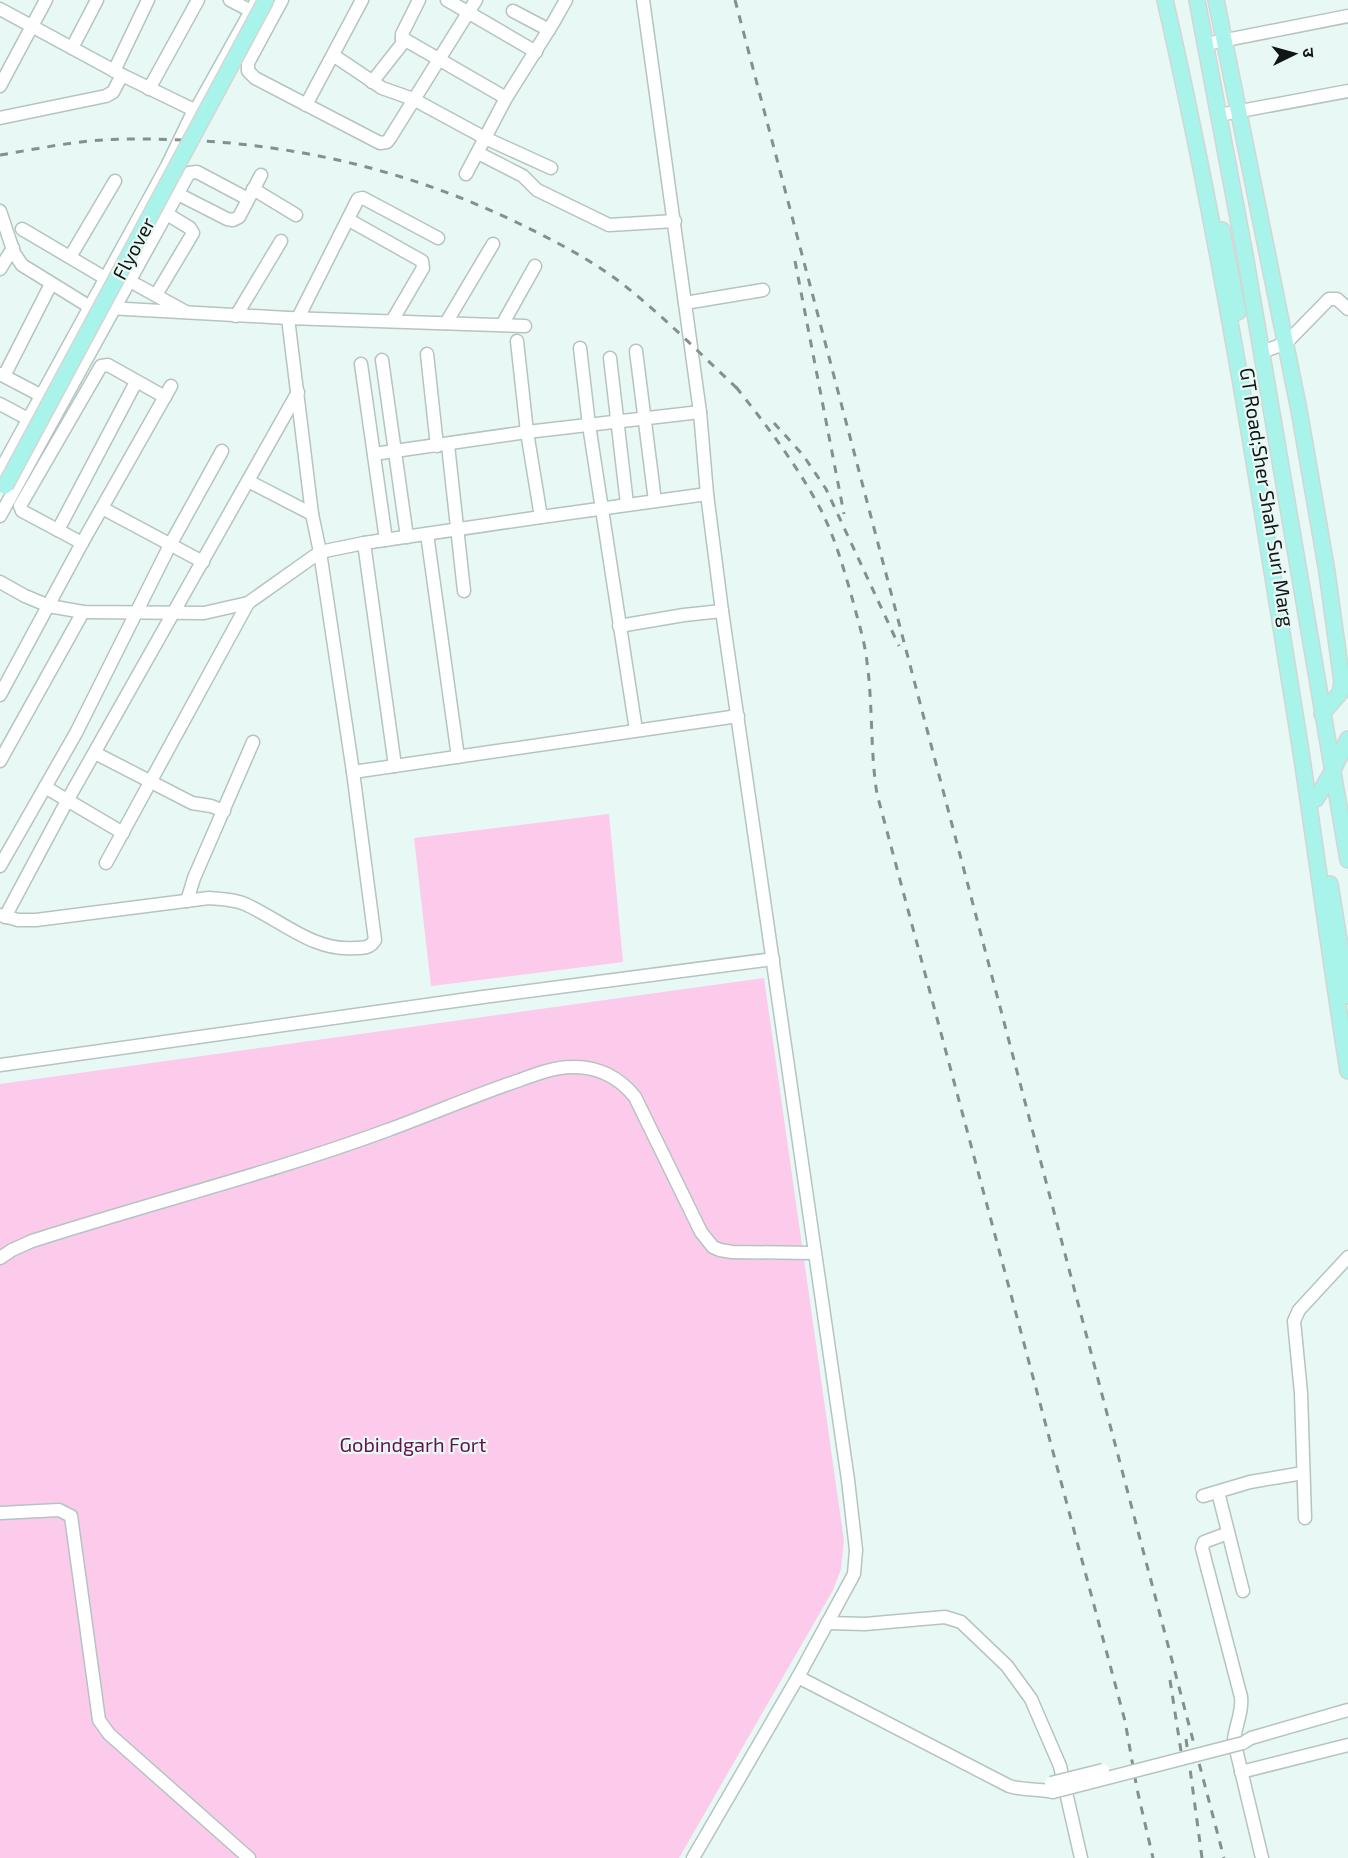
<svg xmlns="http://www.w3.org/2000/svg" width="1348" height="1858" font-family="'Exo 2','Noto Sans Devanagari',sans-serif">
  <rect width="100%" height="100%" fill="#e8f8f5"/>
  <g fill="#fccaea">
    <path d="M609 814 623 962 431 986 414 838Z"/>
    <path d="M764 978 844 1541 841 1569 833 1590 679 1858H0V1084Z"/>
  </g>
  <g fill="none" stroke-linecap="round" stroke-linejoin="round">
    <defs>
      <g id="minor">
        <path d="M230 0 251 11"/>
        <path d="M282 0 248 63V71L255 78 380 143 387 142 390 138 476 0"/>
        <path d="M447 0 536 52"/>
        <path d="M643 0 700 412 707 494 722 611 848 1480 856 1550 854 1574 798 1677 693 1858"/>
        <path d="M0 9 122 75 194 110 198 106 257 0"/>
        <path d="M513 11 549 30"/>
        <path d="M402 38 506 98"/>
        <path d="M1206 44 1348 16"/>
        <path d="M72 48 97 0"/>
        <path d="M333 55 382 88 413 99 485 138 551 168"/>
        <path d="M114 71 148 0"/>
        <path d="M372 82 402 44V34L419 0"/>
        <path d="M0 86 46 0"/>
        <path d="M149 89 198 0"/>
        <path d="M306 105 362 0"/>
        <path d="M1219 115 1348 91"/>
        <path d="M0 118 106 96 113 92 122 75"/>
        <path d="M478 153 523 176 537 190 609 225 675 221"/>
        <path d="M466 174 506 98 553 23 566 0"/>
        <path d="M253 189 296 215"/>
        <path d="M178 194 227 219 233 220 239 217 261 175"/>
        <path d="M0 211 14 253 22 265 90 307 288 318 525 326"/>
        <path d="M349 220 422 261 423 268 392 321"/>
        <path d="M22 229 105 278"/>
        <path d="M70 257 115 181"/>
        <path d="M0 269 13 248"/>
        <path d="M137 285 186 312"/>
        <path d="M156 295 193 233 190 228 167 214"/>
        <path d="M685 303 763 290"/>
        <path d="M236 316 281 241"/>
        <path d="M298 318 358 199 363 198 438 238"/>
        <path d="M446 323 493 244"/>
        <path d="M502 325 535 266"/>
        <path d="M517 341 527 432 541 517"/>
        <path d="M580 348 589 425 636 730"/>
        <path d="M636 351 655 501"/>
        <path d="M1262 352 1286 343 1329 299H1337L1348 309"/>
        <path d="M427 354 437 446"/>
        <path d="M610 358 627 504"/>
        <path d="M382 360 407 537"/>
        <path d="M361 364 386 540"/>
        <path d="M0 374 42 396"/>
        <path d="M4 376 51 284"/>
        <path d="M0 404 28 419"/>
        <path d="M448 445 464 591"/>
        <path d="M374 454 527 432 700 412"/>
        <path d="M0 471 167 166 194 110"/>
        <path d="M248 481 312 514"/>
        <path d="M102 508 203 562"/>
        <path d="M0 516 189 173 197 172 248 199"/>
        <path d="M58 530 136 382"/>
        <path d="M427 534 458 757"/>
        <path d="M82 543 22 511 20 506 101 366 108 365 165 397"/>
        <path d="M364 543 395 766"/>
        <path d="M0 582 25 596 49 606 83 612 204 613 248 603 320 552 364 543 541 517 707 494"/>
        <path d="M619 626 684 615 722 611"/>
        <path d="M0 695 82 543 171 386"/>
        <path d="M95 753 192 803 211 806 224 811"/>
        <path d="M0 761 83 612"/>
        <path d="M353 772 738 716"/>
        <path d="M45 787 123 833"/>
        <path d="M106 863 248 603"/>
        <path d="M0 866 76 733 170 545 222 451"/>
        <path d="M187 901 194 878 253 742"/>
        <path d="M0 915 18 920H36L209 898C221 899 234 899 245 904 281 920 314 952 355 948 364 948 370 948 375 940L353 772 320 552 312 514 288 318"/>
        <path d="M5 917 67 801 298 392"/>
        <path d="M0 1065 483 997 773 959"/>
        <path d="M0 1258 12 1250 32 1241C150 1203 271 1173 388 1130 432 1114 475 1095 520 1080 536 1074 555 1067 572 1067 598 1066 620 1078 635 1097L701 1232 713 1247 720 1250 732 1252 814 1253"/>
        <path d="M1218 1492 1243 1591"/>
        <path d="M1203 1496 1250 1482 1303 1473"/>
        <path d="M0 1513 59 1510 71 1516 99 1720 109 1734 249 1858"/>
        <path d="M1305 1518 1301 1393 1294 1321 1299 1310 1348 1257"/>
        <path d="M1228 1533 1204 1542 1202 1548 1241 1697C1243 1713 1235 1725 1234 1741L1262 1858"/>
        <path d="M827 1623 865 1624 945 1617 961 1622 1007 1666 1031 1699 1060 1766 1081 1858"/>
        <path d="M798 1677 1009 1786C1024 1791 1038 1788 1053 1792"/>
        <path d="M1243 1743 1251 1738 1348 1710"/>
        <path d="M1241 1772 1348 1745"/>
      </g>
      <g id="major">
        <path d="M1165 0C1222 248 1261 501 1301 752 1317 858 1331 965 1348 1071"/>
        <path d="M1197 0 1245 255 1348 860"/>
        <path d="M1216 0 1299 410 1327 572 1342 682 1340 693 1322 714"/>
        <path d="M1222 230 1238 312"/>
        <path d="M1316 799 1332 772 1348 739"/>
        <path d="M1330 884 1348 996"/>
      </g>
    </defs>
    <use href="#minor" stroke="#b5c4c1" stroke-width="15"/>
    <use href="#major" stroke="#d4d5d5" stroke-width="18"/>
    <use href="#minor" stroke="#fff" stroke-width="12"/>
    <use href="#major" stroke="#a8f4eb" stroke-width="15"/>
    <g stroke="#85908e" stroke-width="3" stroke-dasharray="8 8" stroke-linecap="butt">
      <path d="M735 0 1224 1858"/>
      <path d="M0 155C30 150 60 144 90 141 121 138 153 139 185 140 302 145 412 172 518 223 551 239 586 257 616 279 661 313 700 354 741 392"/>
      <path d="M795 261 844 514"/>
      <path d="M736 387C767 426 797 465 821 510 836 540 845 573 854 605 859 624 865 643 867 662 873 706 870 750 877 794L1125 1721 1137 1789 1153 1858"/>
      <path d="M774 423 803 455 826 489 899 646"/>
      <path d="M1170 1680 1181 1751"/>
      <path d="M1186 1739 1202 1858"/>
    </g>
    <defs>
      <g id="minor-bridge">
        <path d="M1051 1783 1103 1770"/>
        <path d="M1053 1792 1243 1743"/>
      </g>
      <path id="major-bridge" d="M5 486 266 0"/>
    </defs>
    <use href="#minor-bridge" stroke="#b5c4c1" stroke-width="15" stroke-linecap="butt"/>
    <use href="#major-bridge" stroke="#d4d5d5" stroke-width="18" stroke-linecap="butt"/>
    <use href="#minor-bridge" stroke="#fff" stroke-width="12"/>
    <use href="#major-bridge" stroke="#a8f4eb" stroke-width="15"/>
  </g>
  <g text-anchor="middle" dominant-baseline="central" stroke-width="4.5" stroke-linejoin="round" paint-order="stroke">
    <g font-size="20" fill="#101615" stroke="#e8f8f5">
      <text transform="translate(133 248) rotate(-62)">Flyover</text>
      <text transform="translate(1268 497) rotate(81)">GT Road;Sher Shah Suri Marg</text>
    </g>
    <g font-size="20" fill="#63134e" stroke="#e8f8f5">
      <text x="413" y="1444">Gobindgarh Fort</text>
    </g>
  </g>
  <g transform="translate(1294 54) rotate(85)" stroke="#e8f8f5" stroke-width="4.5" paint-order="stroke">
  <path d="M0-4.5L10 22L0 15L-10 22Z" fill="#101615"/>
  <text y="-9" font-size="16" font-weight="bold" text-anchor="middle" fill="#101615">उ</text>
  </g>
</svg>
